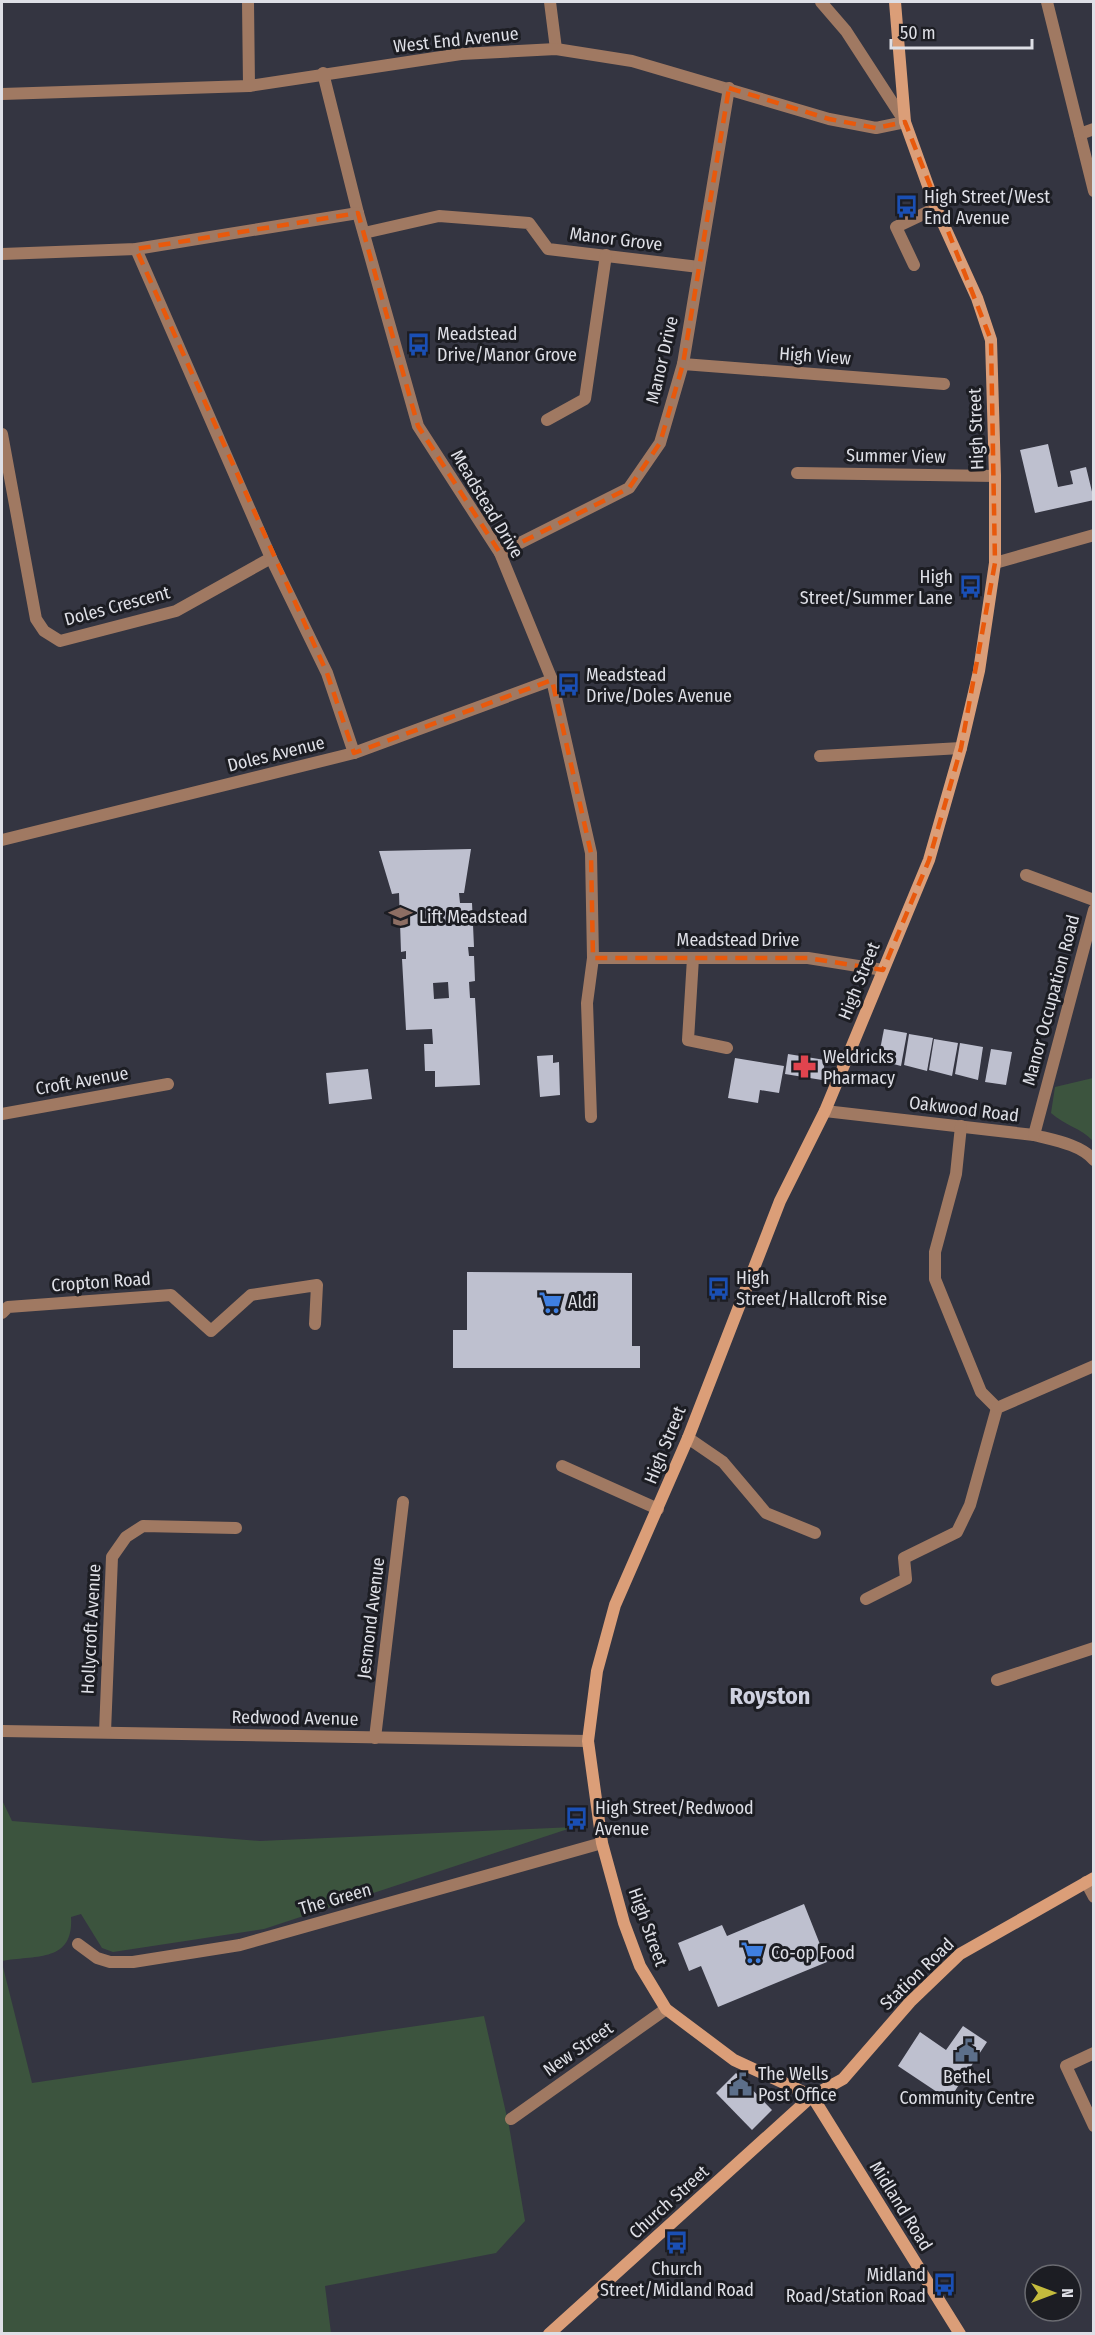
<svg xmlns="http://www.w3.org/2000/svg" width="1095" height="2335" font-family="'Fira Sans Condensed',sans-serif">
  <rect width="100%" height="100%" fill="#343541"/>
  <g fill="#3c543e">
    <path d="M1093 1078H1094L1093 1141C1081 1128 1064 1125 1051 1113L1055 1087Z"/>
    <path d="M2 1800 12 1821 260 1841 574 1827 264 1929 113 1952 102 1948 81 1914 71 1917C74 1963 35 1955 2 1961Z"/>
    <path d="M2 1963 32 2083 484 2016 509 2126 525 2221 496 2253 325 2286 331 2333H2Z"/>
  </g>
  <g fill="#bec0cf" fill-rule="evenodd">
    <path d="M1048 444 1058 487 1073 484 1070 471 1086 467 1094 500 1035 513 1020 450Z"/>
    <path d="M471 849 464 893H459L460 903H472L474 947H468L469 956H474L475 981 469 982 470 998H475L480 1085 435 1087V1071H425L424 1044H433L432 1029 406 1030 402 959H406V951L401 952 399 893 392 894 379 851ZM448 982 449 998 434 999 433 983Z"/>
    <path d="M884 1029 907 1033 901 1066 878 1060Z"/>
    <path d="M909 1034 933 1038 927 1071 904 1065Z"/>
    <path d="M934 1039 958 1043 952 1076 929 1070Z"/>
    <path d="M960 1043 983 1047 978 1080 955 1074Z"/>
    <path d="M991 1049 1012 1052 1006 1085 985 1082Z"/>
    <path d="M788 1054 825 1060 822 1080 785 1074Z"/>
    <path d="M553 1055V1063L559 1062 560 1095 540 1097 537 1056Z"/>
    <path d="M735 1058 784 1066 779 1093 760 1090 758 1103 728 1098Z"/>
    <path d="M368 1069 372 1099 329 1104 326 1073Z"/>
    <path d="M467 1272 632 1273V1346H640V1368H453V1330H467Z"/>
    <path d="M804 1904 827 1962 718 2007 701 1966 689 1971 678 1943 722 1925 727 1936Z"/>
    <path d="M963 2026 987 2042 949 2100 898 2066 920 2032 946 2050Z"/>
    <path d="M736 2073 772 2110 752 2130 716 2093Z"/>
  </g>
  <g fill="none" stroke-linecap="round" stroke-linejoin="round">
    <g stroke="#a07962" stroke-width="12">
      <path d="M248 2 249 86"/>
      <path d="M550 2 556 49"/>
      <path d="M1047 2 1094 191"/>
      <path d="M323 73 358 213 418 426 500 553 552 680 591 853 593 958H808L883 970"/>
      <path d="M2 94 249 86 461 54 556 49 632 61 829 119 876 128 905 122 846 31 821 2"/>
      <path d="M1080 134 1094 129"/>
      <path d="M364 233 439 216 529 223 548 249 699 267"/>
      <path d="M2 254 136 249 358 213"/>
      <path d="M914 265 896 227 936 208"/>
      <path d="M683 364 944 384"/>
      <path d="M547 420 585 399 606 255"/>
      <path d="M2 434 36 619 44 631 60 641 176 611 271 558 136 249"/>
      <path d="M797 473 995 476"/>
      <path d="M500 553 629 488 660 443 683 364 729 88"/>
      <path d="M271 558 327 673 354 753"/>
      <path d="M995 563 1094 535"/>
      <path d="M820 756 961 748"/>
      <path d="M2 840 354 753 552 680"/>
      <path d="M1026 875 1094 900"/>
      <path d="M693 958 688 1040 727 1048"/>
      <path d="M825 1111 1034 1135C1053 1140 1080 1144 1094 1160"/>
      <path d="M2 1114 168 1084"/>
      <path d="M591 1117 587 1003 593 958"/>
      <path d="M961 1126 956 1174 935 1252V1279L981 1392 997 1408"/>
      <path d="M1034 1135 1094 910"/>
      <path d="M2 1313 8 1307 171 1295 211 1331 251 1295 317 1285 315 1324"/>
      <path d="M688 1438 723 1462 766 1513 815 1533"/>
      <path d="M562 1466 658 1509"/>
      <path d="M866 1599 906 1579 904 1558 957 1532 970 1505 997 1408 1094 1366"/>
      <path d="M997 1680 1094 1648"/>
      <path d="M2 1731 588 1741"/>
      <path d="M105 1732 112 1557 126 1537 143 1526 236 1528"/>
      <path d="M375 1738 403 1502"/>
      <path d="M1086 1882 1094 1897"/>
      <path d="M78 1944 97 1958 110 1962H133L240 1945 602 1843"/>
      <path d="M1094 2053 1066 2066 1094 2126"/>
      <path d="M511 2119 666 2009"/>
    </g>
    <g stroke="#db9e78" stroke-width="12">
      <path d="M812 2096 734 2060 666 2009 640 1966 624 1923 602 1843 588 1741 597 1671 615 1605 688 1438 780 1201 825 1111 929 860 961 748 979 671 995 563V476L991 340 977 298 936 208 905 122 895 2"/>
      <path d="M812 2096 960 2334"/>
      <path d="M549 2334 812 2096 843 2079 910 2002 960 1954 1094 1878"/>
    </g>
  </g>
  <path fill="none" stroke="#e8590c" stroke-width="4.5" stroke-dasharray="12 8" stroke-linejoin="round" d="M729 88 829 119 876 128 905 122 991 340 995 563 961 748 929 860 883 970 808 958H593L591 853 552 680 354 753 327 673 136 249 358 213 418 426 500 553 629 488 660 443 683 364Z"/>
  <defs>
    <symbol id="bus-bare" viewBox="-9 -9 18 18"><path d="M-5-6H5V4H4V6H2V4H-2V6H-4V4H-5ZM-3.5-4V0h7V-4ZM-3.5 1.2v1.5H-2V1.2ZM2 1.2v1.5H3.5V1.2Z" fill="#1a4fb4" stroke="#1c1d23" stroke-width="2.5" paint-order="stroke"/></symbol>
    <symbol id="school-bare" viewBox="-9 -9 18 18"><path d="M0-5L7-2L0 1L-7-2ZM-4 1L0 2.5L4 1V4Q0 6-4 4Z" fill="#8d6e63" stroke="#1c1d23" stroke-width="2.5" paint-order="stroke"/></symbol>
    <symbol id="pharmacy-bare" viewBox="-9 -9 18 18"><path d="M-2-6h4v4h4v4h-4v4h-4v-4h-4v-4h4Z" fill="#e0444e" stroke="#1c1d23" stroke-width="2.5" paint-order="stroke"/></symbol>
    <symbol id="supermarket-bare" viewBox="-9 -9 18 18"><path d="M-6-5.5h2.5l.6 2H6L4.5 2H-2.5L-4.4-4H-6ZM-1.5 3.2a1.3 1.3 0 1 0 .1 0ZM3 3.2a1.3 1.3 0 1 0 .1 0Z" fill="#3f7fe0" stroke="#1c1d23" stroke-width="2.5" paint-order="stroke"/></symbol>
    <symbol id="civic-bare" viewBox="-9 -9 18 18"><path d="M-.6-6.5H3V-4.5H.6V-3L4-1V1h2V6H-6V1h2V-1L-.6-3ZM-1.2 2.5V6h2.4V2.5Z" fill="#5c6f8a" stroke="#1c1d23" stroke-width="2.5" paint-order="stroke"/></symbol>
  </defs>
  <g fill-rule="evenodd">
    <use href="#bus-bare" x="890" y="190" width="33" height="33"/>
    <use href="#bus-bare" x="402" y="328" width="33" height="33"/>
    <use href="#bus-bare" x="954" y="570" width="33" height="33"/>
    <use href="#bus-bare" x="552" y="668" width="33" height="33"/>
    <use href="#school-bare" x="384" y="900" width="33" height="33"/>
    <use href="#pharmacy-bare" x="788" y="1050" width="33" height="33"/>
    <use href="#bus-bare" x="702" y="1272" width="33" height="33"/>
    <use href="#supermarket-bare" x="534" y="1286" width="33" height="33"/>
    <use href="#bus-bare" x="560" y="1802" width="33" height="33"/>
    <use href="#supermarket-bare" x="736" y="1936" width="33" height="33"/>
    <use href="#civic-bare" x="950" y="2034" width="33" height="33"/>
    <use href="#civic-bare" x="724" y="2068" width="33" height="33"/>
    <use href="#bus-bare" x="660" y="2226" width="33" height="33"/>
    <use href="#bus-bare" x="928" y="2268" width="33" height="33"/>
  </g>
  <g text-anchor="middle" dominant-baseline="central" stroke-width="6" stroke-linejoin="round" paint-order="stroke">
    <g font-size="18" fill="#dedfe6" stroke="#1c1d23">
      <text transform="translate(456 40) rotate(-6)">West End Avenue</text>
      <text transform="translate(616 239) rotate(7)">Manor Grove</text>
      <text transform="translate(815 356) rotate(4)">High View</text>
      <text transform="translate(662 360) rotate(-77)">Manor Drive</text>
      <text transform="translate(976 429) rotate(-92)">High Street</text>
      <text transform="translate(896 456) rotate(1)">Summer View</text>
      <text transform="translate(487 504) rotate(59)">Meadstead Drive</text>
      <text transform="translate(117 606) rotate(-15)">Doles Crescent</text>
      <text transform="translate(276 754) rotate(-14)">Doles Avenue</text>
      <text x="738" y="940">Meadstead Drive</text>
      <text transform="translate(859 981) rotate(-68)">High Street</text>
      <text transform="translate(1051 1000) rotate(-75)">Manor Occupation Road</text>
      <text transform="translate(82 1081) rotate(-10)">Croft Avenue</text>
      <text transform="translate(964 1109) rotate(7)">Oakwood Road</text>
      <text transform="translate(101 1282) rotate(-4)">Cropton Road</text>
      <text transform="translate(665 1445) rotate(-68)">High Street</text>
      <text transform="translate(371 1618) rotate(-83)">Jesmond Avenue</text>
      <text transform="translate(91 1629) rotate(-87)">Hollycroft Avenue</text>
      <text transform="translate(295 1718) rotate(1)">Redwood Avenue</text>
      <text transform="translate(335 1899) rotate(-16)">The Green</text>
      <text transform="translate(648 1927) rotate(70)">High Street</text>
      <text transform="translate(917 1974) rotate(-44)">Station Road</text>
      <text transform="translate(578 2049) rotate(-35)">New Street</text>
      <text transform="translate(669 2202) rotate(-42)">Church Street</text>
      <text transform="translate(901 2206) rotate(58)">Midland Road</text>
    </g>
    <g font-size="18" fill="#dedfe6" stroke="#1c1d23" text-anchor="start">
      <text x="924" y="197">High Street/West<tspan x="924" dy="21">End Avenue</tspan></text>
      <text x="437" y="334">Meadstead<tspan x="437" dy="21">Drive/Manor Grove</tspan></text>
      <text x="953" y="577" text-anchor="end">High<tspan x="953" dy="21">Street/Summer Lane</tspan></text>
      <text x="586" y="675">Meadstead<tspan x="586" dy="21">Drive/Doles Avenue</tspan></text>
      <text x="419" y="917">Lift Meadstead</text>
      <text x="823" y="1057">Weldricks<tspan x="823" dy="21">Pharmacy</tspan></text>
      <text x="736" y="1278">High<tspan x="736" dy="21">Street/Hallcroft Rise</tspan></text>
      <text x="568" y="1302">Aldi</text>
      <text x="595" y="1808">High Street/Redwood<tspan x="595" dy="21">Avenue</tspan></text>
      <text x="771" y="1953">Co-op Food</text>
      <text x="758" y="2074">The Wells<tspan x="758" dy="21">Post Office</tspan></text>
      <text x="967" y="2077" text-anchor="middle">Bethel<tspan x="967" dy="21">Community Centre</tspan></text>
      <text x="677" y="2269" text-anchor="middle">Church<tspan x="677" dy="21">Street/Midland Road</tspan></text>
      <text x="926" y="2275" text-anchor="end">Midland<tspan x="926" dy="21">Road/Station Road</tspan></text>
    </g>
    <g font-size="24" font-weight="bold" fill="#cfd1e0" stroke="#1c1d23">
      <text x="770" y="1696">Royston</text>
    </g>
  </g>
  <rect width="1095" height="2335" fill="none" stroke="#dedfe6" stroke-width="6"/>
  <g transform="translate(1053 2293) rotate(90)"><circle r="28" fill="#1c1d23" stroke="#6a6b71" stroke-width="1.5"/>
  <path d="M0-4.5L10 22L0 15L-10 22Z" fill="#c5bc3d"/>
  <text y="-9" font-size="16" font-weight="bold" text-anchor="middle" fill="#dedfe6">N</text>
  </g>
  <path d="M891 39v9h141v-9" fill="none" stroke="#dedfe6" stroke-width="3"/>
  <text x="900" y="39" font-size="18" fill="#dedfe6" stroke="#1c1d23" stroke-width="4.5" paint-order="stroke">50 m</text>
</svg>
